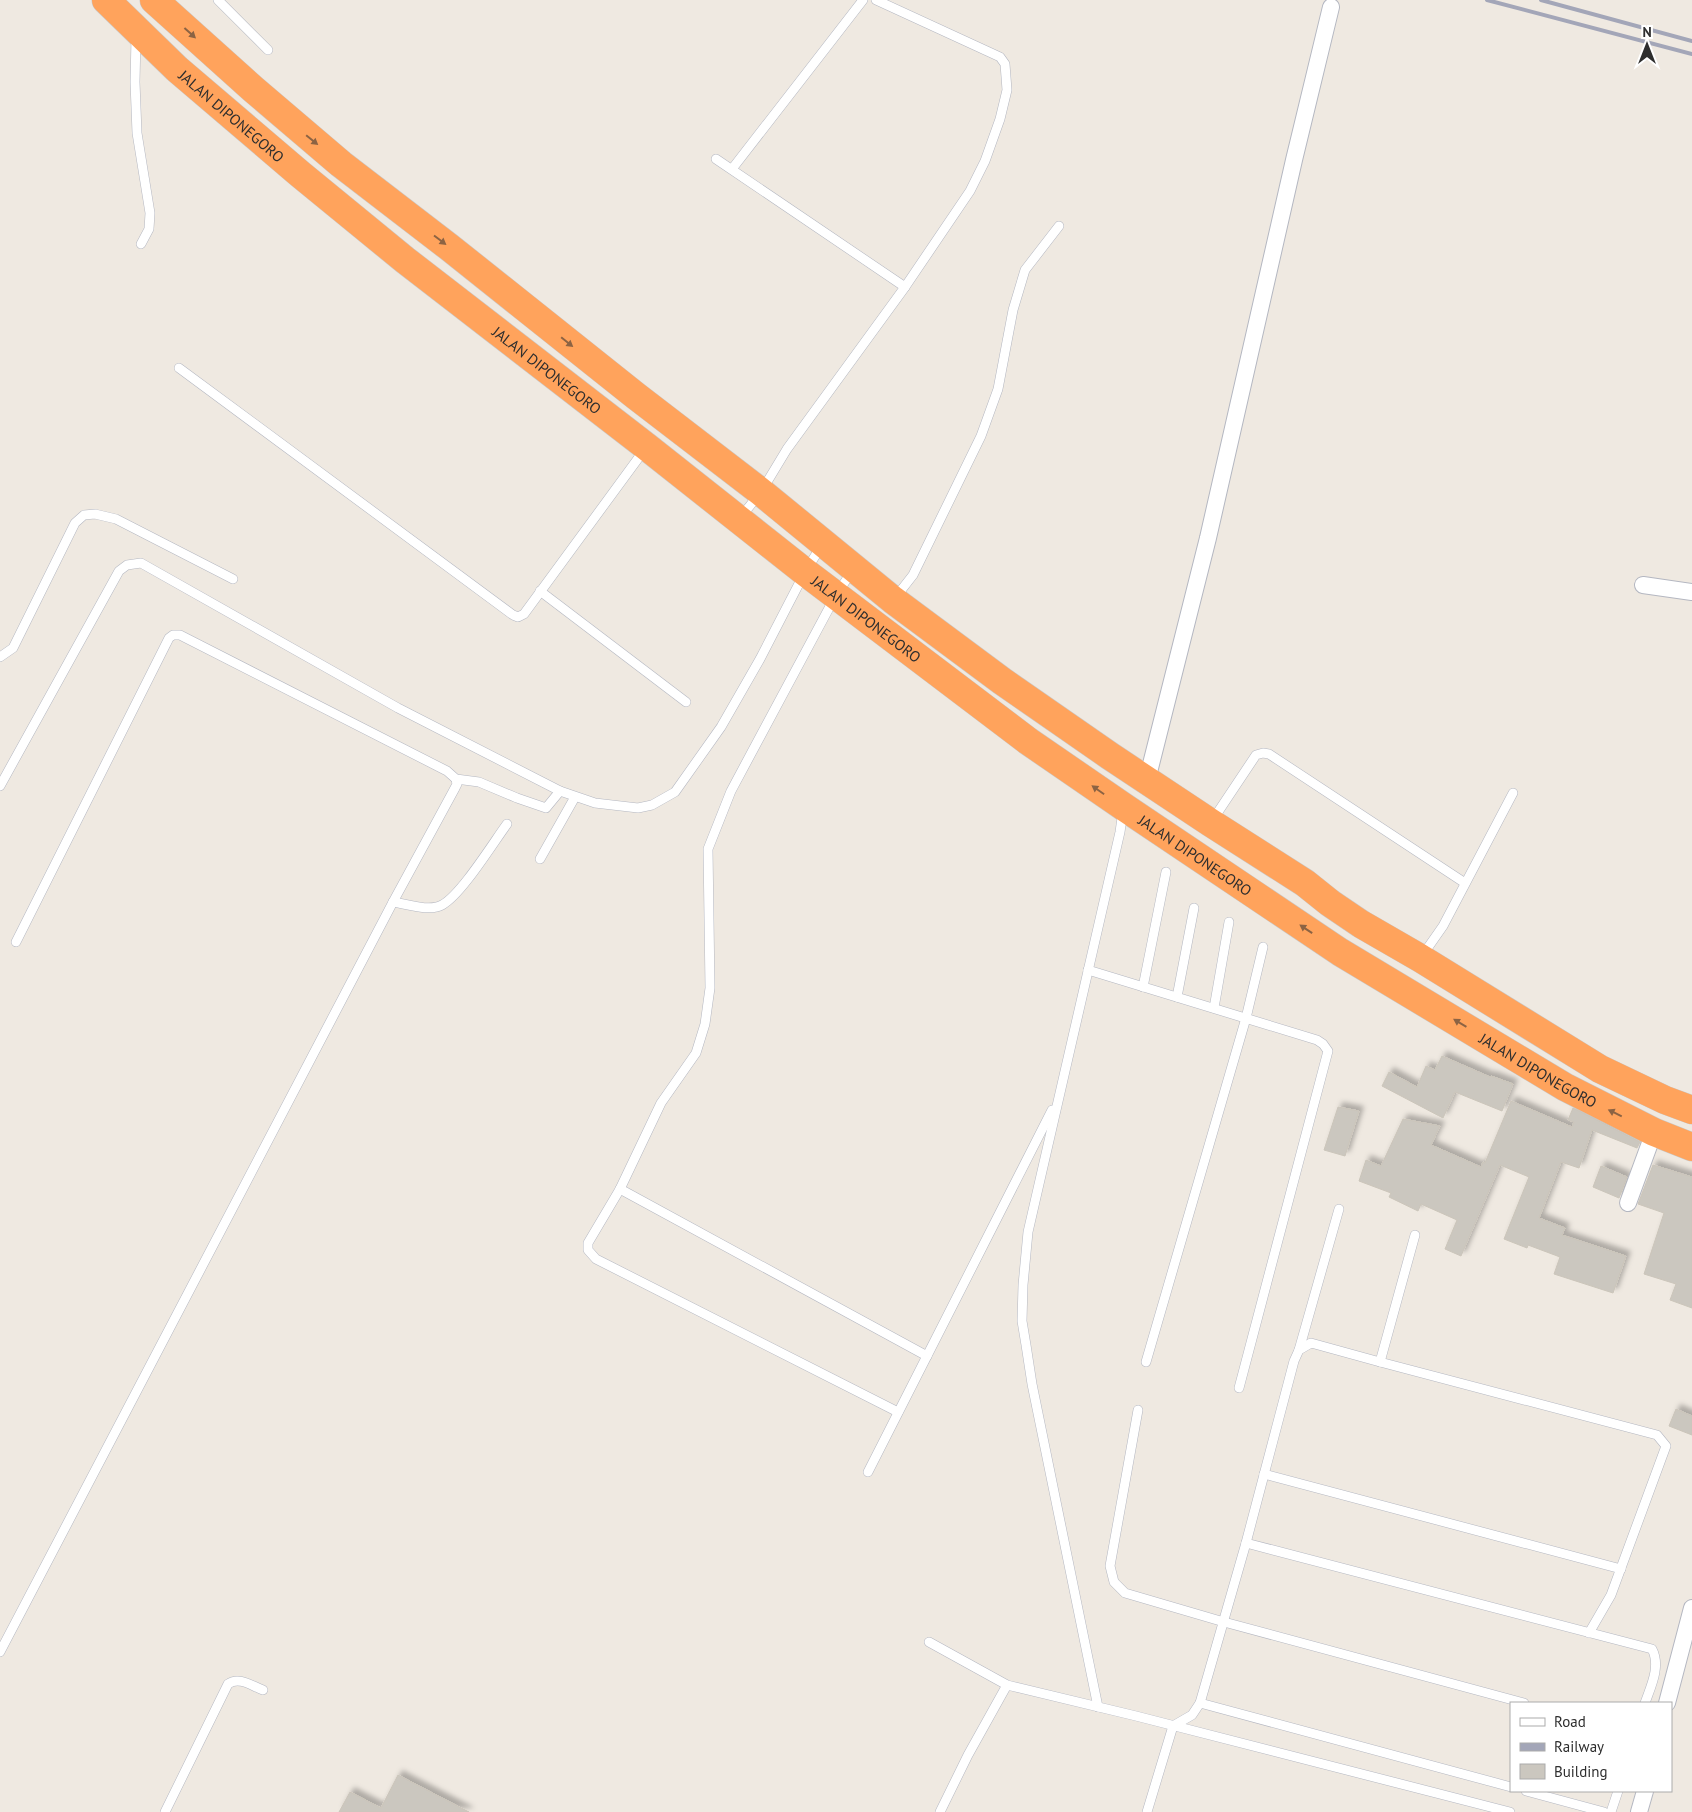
<svg xmlns="http://www.w3.org/2000/svg" width="1692" height="1812" font-family="'PT Sans',sans-serif">
  <defs>
    <filter id="shadow"><feDropShadow dx="4.5" dy="-4.5" stdDeviation="2.5" flood-color="#0004"/></filter>
  </defs>
  <rect width="100%" height="100%" fill="#efe9e1"/>
  <g fill="#cbc7bf" stroke="#cbc5ba" filter="url(#shadow)">
    <path d="M1442 1056 1490 1077 1491 1076 1513 1084 1502 1111 1455 1092 1443 1118 1382 1086 1389 1072 1417 1087 1426 1066 1435 1070Z"/>
    <path d="M1511 1101 1572 1127 1574 1122 1568 1120 1573 1108 1640 1142 1637 1148 1592 1130 1579 1168 1561 1162 1539 1218 1565 1228 1562 1235 1626 1256 1613 1293 1554 1274 1560 1257 1528 1245 1527 1248 1504 1239 1529 1177 1500 1165 1461 1256 1445 1249 1457 1220 1421 1204 1418 1211 1389 1197 1391 1193 1359 1181 1366 1160 1381 1166 1403 1119 1440 1126 1431 1145 1481 1167 1483 1162 1485 1163Z"/>
    <path d="M1338 1107 1359 1111 1345 1156 1324 1150Z"/>
    <path d="M1653 1165 1692 1177V1308L1670 1300 1676 1284 1644 1274 1664 1213 1638 1204Z"/>
    <path d="M1601 1166 1627 1177 1619 1198 1593 1187Z"/>
    <path d="M1676 1409 1692 1416V1435L1669 1426Z"/>
    <path d="M398 1775 469 1812H339L350 1792 381 1808Z"/>
  </g>
  <g fill="none" stroke-linecap="round" stroke-linejoin="round">
    <defs>
      <g id="lane">
        <path d="M218 0 268 50"/>
        <path d="M136 38 135 82 137 133 150 213 149 229 141 244"/>
        <path d="M716 159 905 287"/>
        <path d="M732 169 863 0"/>
        <path d="M179 368 513 615 518 617 524 614 645 449"/>
        <path d="M740 518 761 492 787 449 905 287 970 191 985 161 1000 119 1007 90 1005 64 1000 57 876 0"/>
        <path d="M853 570 836 595 731 791 708 849 710 988 705 1024 696 1053 661 1103 620 1189 588 1243V1250L596 1259 898 1412"/>
        <path d="M540 591 686 702"/>
        <path d="M895 598 913 575 981 436 998 389 1013 310 1025 270 1059 226"/>
        <path d="M0 657 13 648 75 523 84 515 95 514 116 519 233 579"/>
        <path d="M0 786 119 571 127 565 141 563 398 708 560 791 595 803 638 808 652 805 675 792 721 727 760 659 805 572 822 545"/>
        <path d="M1212 821 1256 755 1263 753 1269 754 1465 883"/>
        <path d="M540 859 575 797"/>
        <path d="M393 902C407 904 429 912 442 905 461 895 493 843 507 824"/>
        <path d="M16 942 169 638 173 635H180L447 771 456 779 479 782 517 798 546 808 560 791"/>
        <path d="M1422 956 1443 926 1513 793"/>
        <path d="M1088 970 1317 1040 1323 1044 1328 1051 1239 1388"/>
        <path d="M1143 987 1166 872"/>
        <path d="M1177 997 1194 908"/>
        <path d="M1214 1008 1229 922"/>
        <path d="M620 1189 927 1356"/>
        <path d="M1299 1350 1339 1209"/>
        <path d="M1146 1362 1246 1018 1263 947"/>
        <path d="M1380 1362 1657 1435 1666 1446 1611 1595 1589 1633"/>
        <path d="M1138 1410 1110 1566 1114 1582 1125 1593 1224 1622 1524 1703"/>
        <path d="M868 1472 1052 1110"/>
        <path d="M1264 1474 1621 1569"/>
        <path d="M1246 1543 1652 1649C1661 1666 1651 1686 1645 1703"/>
        <path d="M929 1642 1007 1685 1136 1716 1510 1812"/>
        <path d="M0 1652 393 902 455 788 457 784 456 779"/>
        <path d="M1200 1703 1511 1787"/>
        <path d="M1098 1707 1032 1384 1026 1345 1022 1321 1023 1285 1028 1232 1120 832 1123 811"/>
        <path d="M1526 1791 1604 1812"/>
        <path d="M165 1812 228 1684C239 1676 252 1686 263 1690"/>
        <path d="M940 1812 968 1755 1007 1685"/>
        <path d="M1147 1812 1173 1726 1192 1715 1200 1703 1246 1543 1294 1361 1299 1350 1311 1343 1380 1362 1415 1235"/>
        <path d="M1611 1812 1618 1791"/>
      </g>
      <g id="street">
        <path d="M1643 585 1692 592"/>
        <path d="M1147 780 1208 538 1294 160 1331 7"/>
        <path d="M1628 1203 1654 1132"/>
        <path d="M1667 1703 1692 1608"/>
        <path d="M1639 1812 1645 1791"/>
      </g>
      <g id="highway">
        <path id="s1" d="M106 0 177 69 300 174 405 260 647 447 805 572 1028 741 1124 807 1340 952 1565 1087 1654 1132 1692 1147"/>
        <path d="M154 0 253 89 341 164 449 247 636 396 761 492 893 600 1002 681 1110 756 1211 823 1305 883 1330 903 1361 924 1420 958 1600 1069 1665 1100 1692 1110"/>
      </g>
    </defs>
    <use href="#lane" stroke="#b4b7c1" stroke-width="10"/>
    <use href="#street" stroke="#b4b7c1" stroke-width="18"/>
    <use href="#highway" stroke="#c9c9c9" stroke-width="29"/>
    <use href="#lane" stroke="#fff" stroke-width="9"/>
    <use href="#street" stroke="#fff" stroke-width="16"/>
    <use href="#highway" stroke="#ffa35c" stroke-width="28"/>
    <g stroke="#a3a6b8" stroke-width="4">
      <path d="M1487 0 1692 54"/>
      <path d="M1541 0 1692 41"/>
    </g>
  </g>
  <defs><path id="oneway-solid" d="M-6-.8H1V-3.2L6.5 0L1 3.2V.8H-6Z" transform="scale(1.25)"/></defs>
  <g fill="#8c6343">
    <use href="#oneway-solid" transform="translate(190 33) rotate(42)"/>
    <use href="#oneway-solid" transform="translate(312 140) rotate(39)"/>
    <use href="#oneway-solid" transform="translate(440 240) rotate(37)"/>
    <use href="#oneway-solid" transform="translate(567 342) rotate(39)"/>
    <use href="#oneway-solid" transform="translate(1098 790) rotate(-145)"/>
    <use href="#oneway-solid" transform="translate(1306 929) rotate(-146)"/>
    <use href="#oneway-solid" transform="translate(1460 1023) rotate(-149)"/>
    <use href="#oneway-solid" transform="translate(1615 1113) rotate(-154)"/>
  </g>
  <g text-anchor="middle" dominant-baseline="central" stroke-width="4" stroke-linejoin="round" paint-order="stroke">
    <g font-size="15" fill="#2e2e2e" stroke="#fff">
      <text stroke="none"><textPath href="#s1" startOffset="171">JALAN DIPONEGORO</textPath></text>
      <text stroke="none"><textPath href="#s1" startOffset="576">JALAN DIPONEGORO</textPath></text>
      <text stroke="none"><textPath href="#s1" startOffset="981">JALAN DIPONEGORO</textPath></text>
      <text stroke="none"><textPath href="#s1" startOffset="1386">JALAN DIPONEGORO</textPath></text>
      <text stroke="none"><textPath href="#s1" startOffset="1791">JALAN DIPONEGORO</textPath></text>
    </g>
  </g>
  <rect x="1510" y="1702" width="162" height="90" fill="#ffffff" stroke="#ababab"/>
  <rect x="1520" y="1718" width="25" height="8" fill="#ffffff" stroke="#ababab"/>
  <text x="1554" y="1727" font-size="15" fill="#2e2e2e">Road</text>
  <rect x="1520" y="1743" width="25" height="8" fill="#a3a6b8" stroke="#ababab"/>
  <text x="1554" y="1752" font-size="15" fill="#2e2e2e">Railway</text>
  <rect x="1520" y="1764" width="25" height="15" fill="#cbc7bf" stroke="#ababab"/>
  <text x="1554" y="1777" font-size="15" fill="#2e2e2e">Building</text>
  <g transform="translate(1647 45)" stroke="#ffffff" stroke-width="4" paint-order="stroke">
  <path d="M0-4L9 19L0 12L-9 19Z" fill="#2e2e2e"/>
  <text y="-8" font-size="14" font-weight="bold" text-anchor="middle" fill="#2e2e2e">N</text>
  </g>
</svg>
